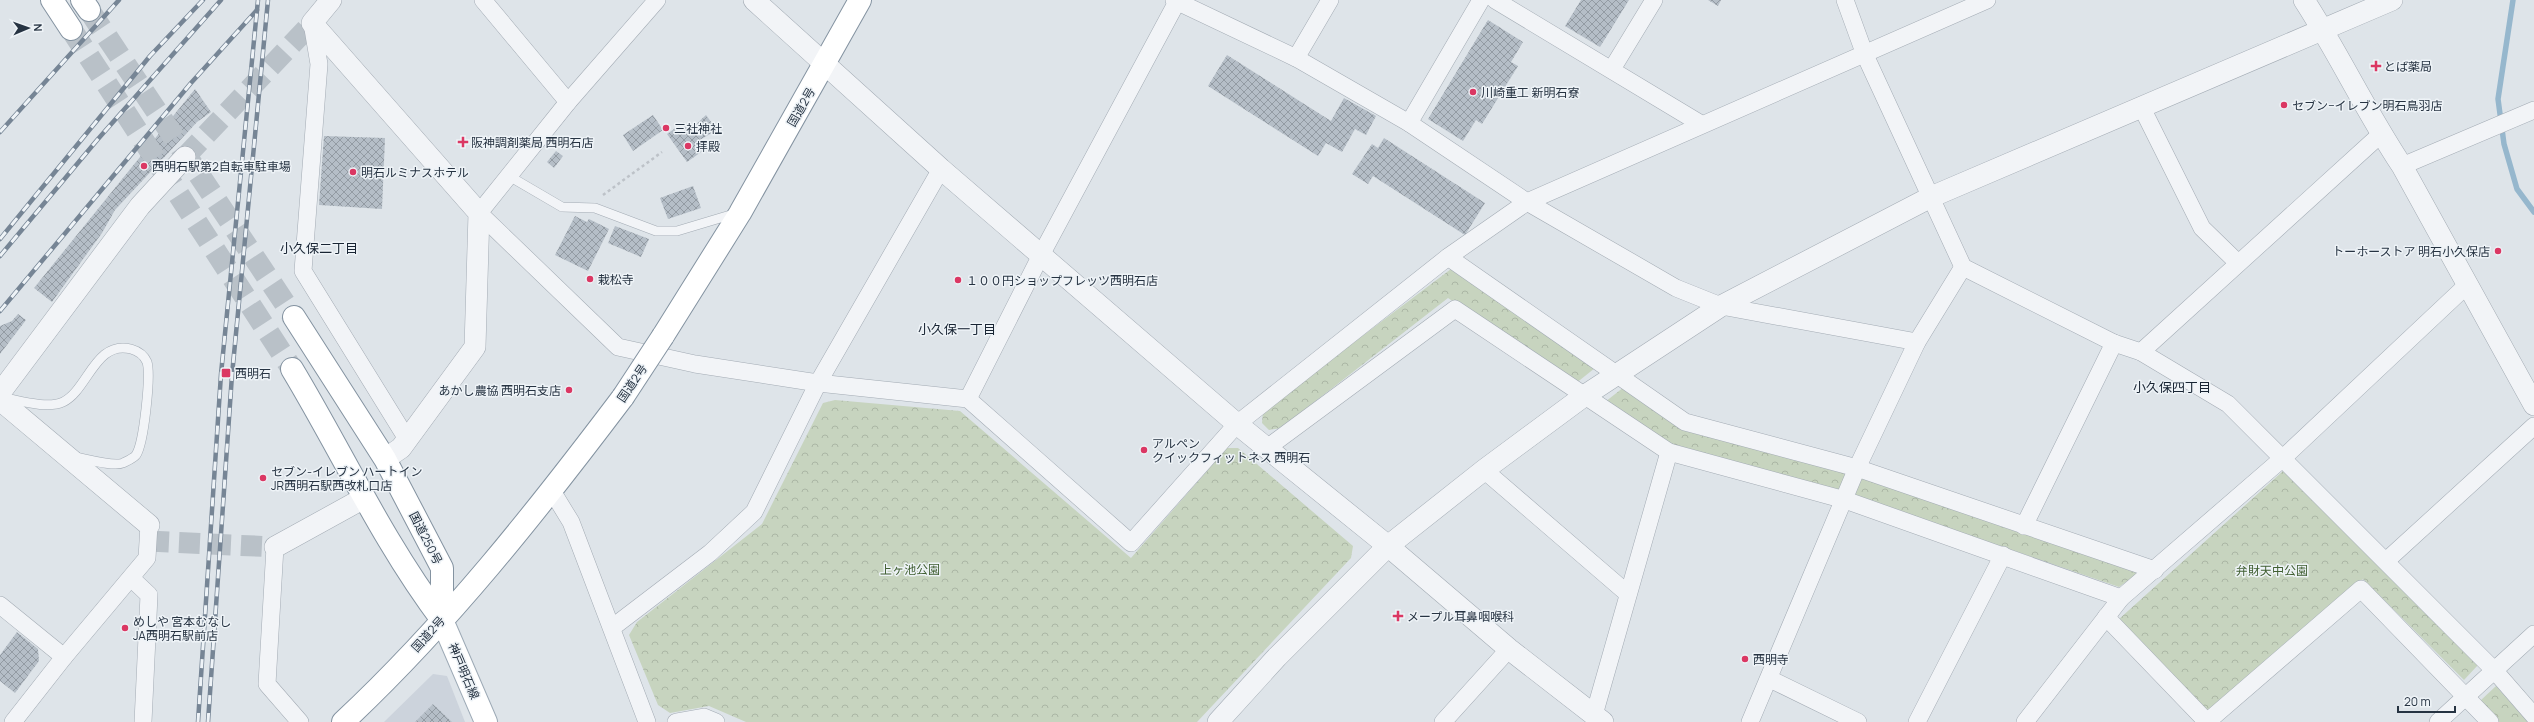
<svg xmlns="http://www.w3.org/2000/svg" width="2534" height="722" font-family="Manrope,'Noto Sans JP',sans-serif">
  <defs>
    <pattern id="forest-crowns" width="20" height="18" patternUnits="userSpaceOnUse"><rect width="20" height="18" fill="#c7d4bf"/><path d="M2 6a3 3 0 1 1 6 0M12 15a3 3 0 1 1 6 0" fill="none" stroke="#abb6a5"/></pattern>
    <pattern id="building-cross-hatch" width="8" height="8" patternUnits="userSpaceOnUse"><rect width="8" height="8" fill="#b5bec7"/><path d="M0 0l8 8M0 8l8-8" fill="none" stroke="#939ba3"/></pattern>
  </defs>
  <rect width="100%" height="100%" fill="#dee4e9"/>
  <path fill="#ccd3dc" d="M433 674 447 676 465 722H384Z"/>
  <g fill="url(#forest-crowns)">
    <path d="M1451 269 1595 368 1575 384 1448 298 1281 428 1269 430 1262 423 1263 411Z"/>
    <path d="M1624 387 1683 426 1849 471 1841 492 1674 448 1605 402Z"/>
    <path d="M835 400 960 411 1131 558 1227 448H1238L1353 546 1351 558 1197 722H746L709 706 670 713 658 705 629 635 637 622 762 524 823 403Z"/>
    <path d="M2283 471 2478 665 2464 680 2363 579 2209 713 2118 620Z"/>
    <path d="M1860 474 2140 572 2119 587 1852 495Z"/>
    <path d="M2496 686 2528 722H2498L2480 701Z"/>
  </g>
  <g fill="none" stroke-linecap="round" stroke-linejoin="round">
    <path stroke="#96b7cd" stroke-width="5.5" d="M2513 0 2498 99 2504 144 2517 189 2534 212"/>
  </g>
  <g fill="url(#building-cross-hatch)">
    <path d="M1581 0H1629L1600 47 1565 26Z"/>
    <path d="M1708 0H1721L1718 6Z"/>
    <path d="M1488 20 1523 42 1511 62 1518 66 1482 124 1476 120 1463 141 1428 119Z"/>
    <path d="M1227 55 1331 121 1344 98 1376 116 1366 135 1355 129 1342 152 1326 143 1318 156 1208 86Z"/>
    <path d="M195 89 211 112 197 122 115 210 102 233 52 302 34 288Z"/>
    <path d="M653 115 663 130 633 151 623 135Z"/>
    <path d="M706 115 717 130 698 141 704 150 687 162 667 134 684 122 690 130Z"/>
    <path d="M324 136 385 138 382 209 319 205Z"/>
    <path d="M1384 138 1485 203 1465 235 1373 176 1368 184 1352 174 1372 144 1378 148Z"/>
    <path d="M556 151 563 156 554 168 547 162Z"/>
    <path d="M693 186 701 208 668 219 660 198Z"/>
    <path d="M575 216 587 222 589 219 609 229 588 271 555 255Z"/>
    <path d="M615 226 649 239 641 257 608 243Z"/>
    <path d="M18 314 26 320 0 354V326L12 321Z"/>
    <path d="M17 632 38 649 39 661 15 693 0 681V655Z"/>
    <path d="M433 704 452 722H415Z"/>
  </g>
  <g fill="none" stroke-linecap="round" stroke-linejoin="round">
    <g stroke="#b9c1c8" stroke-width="21" stroke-dasharray="21 10" stroke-linecap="butt">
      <path d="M185 157 312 23"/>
      <path d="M148 541 275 547"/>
    </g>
    <g stroke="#b9c1c8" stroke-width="22" stroke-dasharray="22 11" stroke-linecap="butt">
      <path d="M89 10 294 317"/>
      <path d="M71 29 292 369"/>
    </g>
    <defs>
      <g id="service">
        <path d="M509 176 562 207 595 208 656 231H677L737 213"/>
        <path d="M5 398C21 401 48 409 63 402 88 390 95 340 131 349 138 351 144 355 147 362 151 375 144 443 136 455 134 458 127 461 123 463 114 467 86 459 75 457"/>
      </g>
      <g id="minor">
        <path d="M483 0 568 102"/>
        <path d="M657 0 568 102 479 213 618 347 695 364 818 383 968 399 1131 543 1237 424 1448 257 1527 202 1987 0"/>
        <path d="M1174 0 1296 58 1409 123 1527 202 1676 288 1721 306 1917 342"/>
        <path d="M1495 0 1701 124"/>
        <path d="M1845 0 1865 55 1963 267 2114 343 2141 352 2228 404 2494 670 2534 716"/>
        <path d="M312 23 319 64 303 271 407 439"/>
        <path d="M1296 58 1330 0"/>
        <path d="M1612 69 1654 0"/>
        <path d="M2142 108 2202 228 2238 263"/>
        <path d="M1409 123 1481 0"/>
        <path d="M2402 166 2534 110"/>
        <path d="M1448 257 1685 422 1857 468 2155 570"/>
        <path d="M2141 352 2381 134"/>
        <path d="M968 399 1041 255 1178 0"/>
        <path d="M1267 448 1455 309 1669 452 1845 500 2121 598"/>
        <path d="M1484 470 1628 594"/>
        <path d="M552 491 571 522 647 722"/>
        <path d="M2024 526 2114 343"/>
        <path d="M275 547 267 684 300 722"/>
        <path d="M2386 561 2534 426"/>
        <path d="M131 578 149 595 143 722"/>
        <path d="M0 605 64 657"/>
        <path d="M2106 617 2207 722"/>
        <path d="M613 627 710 553 754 512 818 383 941 169"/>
        <path d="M1770 679 1858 722"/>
        <path d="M1594 715 1669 452"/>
        <path d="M13 722 64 657 147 558 149 525"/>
        <path d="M676 722 704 717 716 722"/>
        <path d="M1443 722 1509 649"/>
        <path d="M1750 722 1857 468 1917 342 1963 267"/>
        <path d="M1917 722 2003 555"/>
        <path d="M2025 722 2121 598 2283 458 2466 286"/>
        <path d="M2207 722 2361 589 2490 722"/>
        <path d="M2438 722 2534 634"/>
      </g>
      <g id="tertiary">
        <path d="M331 0 312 23 479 213 475 347 401 448 385 459"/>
        <path d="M754 0 941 169 1237 424 1388 546 1509 649 1603 722"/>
        <path d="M2304 0C2339 54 2366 112 2402 166L2534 405"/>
        <path d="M0 393 140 206 185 157"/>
        <path d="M0 400 149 525"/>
        <path d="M275 547 364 498"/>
        <path d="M1218 722 1277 657 1388 546 1484 470 1584 396 1721 306 1931 197 2392 0"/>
      </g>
      <path id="primary" d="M442 620 486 722"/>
      <g id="trunk">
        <path d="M52 0 71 29"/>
        <path d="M82 0 89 10"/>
        <path d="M294 317 385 459 442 568V620"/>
        <path d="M663 336 740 213 860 0"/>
        <path d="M292 369C342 452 383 542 442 620"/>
        <path d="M343 722C447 625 537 511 623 397"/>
      </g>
    </defs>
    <use href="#service" stroke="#a3abb4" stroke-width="10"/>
    <use href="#minor" stroke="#a3abb4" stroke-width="18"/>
    <use href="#tertiary" stroke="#a3abb4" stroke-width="22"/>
    <use href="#primary" stroke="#9daab6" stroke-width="24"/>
    <use href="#trunk" stroke="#8493a1" stroke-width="24"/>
    <path stroke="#bdc2c8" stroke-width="2.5" stroke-dasharray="3 3" stroke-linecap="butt" d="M603 195 662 152"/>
    <use href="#service" stroke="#f2f4f7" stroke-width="9"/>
    <use href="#minor" stroke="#f2f4f7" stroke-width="17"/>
    <use href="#tertiary" stroke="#f2f4f7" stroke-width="21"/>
    <use href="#primary" stroke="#fff" stroke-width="22"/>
    <use href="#trunk" stroke="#fff" stroke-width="22"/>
    <defs>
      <g id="rail">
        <path d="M0 132 119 0"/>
        <path d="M0 239 150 56 203 0"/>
        <path d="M0 256 98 139 221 0"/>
        <path d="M0 311 191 83 257 10"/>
        <path d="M198 722 221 374 258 0"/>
        <path d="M208 722 232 375 268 0"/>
      </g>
    </defs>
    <use href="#rail" stroke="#768595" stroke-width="4.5"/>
    <use href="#rail" stroke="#eef3f7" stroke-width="3" stroke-dasharray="9" stroke-linecap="butt"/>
    <defs>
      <path id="trunk-bridge" d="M623 397 663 336"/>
    </defs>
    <use href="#trunk-bridge" stroke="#8493a1" stroke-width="24" stroke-linecap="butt"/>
    <use href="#trunk-bridge" stroke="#fff" stroke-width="22"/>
  </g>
  <g fill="#db3763" stroke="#eef3f7" stroke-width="1.5">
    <path d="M2374 60h4v4h4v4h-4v4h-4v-4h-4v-4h4z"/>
    <circle cx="1473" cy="92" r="4"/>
    <circle cx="2284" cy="105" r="4"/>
    <circle cx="666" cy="128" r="4"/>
    <path d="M461 136h4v4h4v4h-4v4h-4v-4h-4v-4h4z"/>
    <circle cx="688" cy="146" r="4"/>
    <circle cx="144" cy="166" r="4"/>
    <circle cx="353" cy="172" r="4"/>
    <circle cx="2498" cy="251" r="4"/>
    <circle cx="590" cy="279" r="4"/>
    <circle cx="958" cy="280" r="4"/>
    <rect x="221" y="368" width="10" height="10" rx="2"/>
    <circle cx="569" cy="390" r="4"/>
    <circle cx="1144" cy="450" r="4"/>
    <circle cx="263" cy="478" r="4"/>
    <path d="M1396 610h4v4h4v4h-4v4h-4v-4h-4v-4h4z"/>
    <circle cx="125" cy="628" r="4"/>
    <circle cx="1745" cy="659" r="4"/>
  </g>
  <g text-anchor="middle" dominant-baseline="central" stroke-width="3" stroke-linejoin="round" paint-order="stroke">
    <g font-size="12" fill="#263342" stroke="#eef3f7" text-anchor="start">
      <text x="2384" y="66">とば薬局</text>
      <text x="1481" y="92">川崎重工 新明石寮</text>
      <text x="2292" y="105">セブン−イレブン明石鳥羽店</text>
      <text x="674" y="128">三社神社</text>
      <text x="471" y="142">阪神調剤薬局 西明石店</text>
      <text x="696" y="146">拝殿</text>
      <text x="152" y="166">西明石駅第2自転車駐車場</text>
      <text x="361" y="172">明石ルミナスホテル</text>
      <text x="2490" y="251" text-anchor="end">トーホーストア 明石小久保店</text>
      <text x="598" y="279">栽松寺</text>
      <text x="966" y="280">１００円ショップフレッツ西明石店</text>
      <text x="235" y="373">西明石</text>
      <text x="561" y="390" text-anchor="end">あかし農協 西明石支店</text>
      <text x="1152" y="443">アルペン<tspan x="1152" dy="14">クイックフィットネス 西明石</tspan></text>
      <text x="271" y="471">セブン-イレブン ハートイン<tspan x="271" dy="14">JR西明石駅西改札口店</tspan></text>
      <text x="1407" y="616">メープル耳鼻咽喉科</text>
      <text x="133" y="621">めしや 宮本むなし<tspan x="133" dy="14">JA西明石駅前店</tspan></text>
      <text x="1753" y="659">西明寺</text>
    </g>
    <g font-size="12" fill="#263342" stroke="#eef3f7">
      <text transform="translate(801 107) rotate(-60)">国道2号</text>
      <text transform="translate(632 383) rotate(-56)">国道2号</text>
      <text transform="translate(426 538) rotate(63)">国道250号</text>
      <text transform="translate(428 634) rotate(-48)">国道2号</text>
      <text transform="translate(464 671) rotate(67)">神戸明石線</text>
    </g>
    <g font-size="12" fill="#405f32" stroke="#eef3f7">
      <text x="910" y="569">上ヶ池公園</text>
      <text x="2272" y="570">弁財天中公園</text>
    </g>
    <g font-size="13" fill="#182433" stroke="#eef3f7">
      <text x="319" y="248">小久保二丁目</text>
      <text x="957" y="329">小久保一丁目</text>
      <text x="2172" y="387">小久保四丁目</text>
    </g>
  </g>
  <g transform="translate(28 28) rotate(88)" stroke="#eef3f7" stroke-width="3" paint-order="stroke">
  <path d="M0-3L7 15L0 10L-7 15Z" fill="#263342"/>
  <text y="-6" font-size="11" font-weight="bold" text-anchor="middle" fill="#263342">N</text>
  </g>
  <path d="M2398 706v6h57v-6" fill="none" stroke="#263342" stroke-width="2"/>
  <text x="2404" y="706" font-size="12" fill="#263342" stroke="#eef3f7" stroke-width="3" paint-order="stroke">20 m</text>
</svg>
